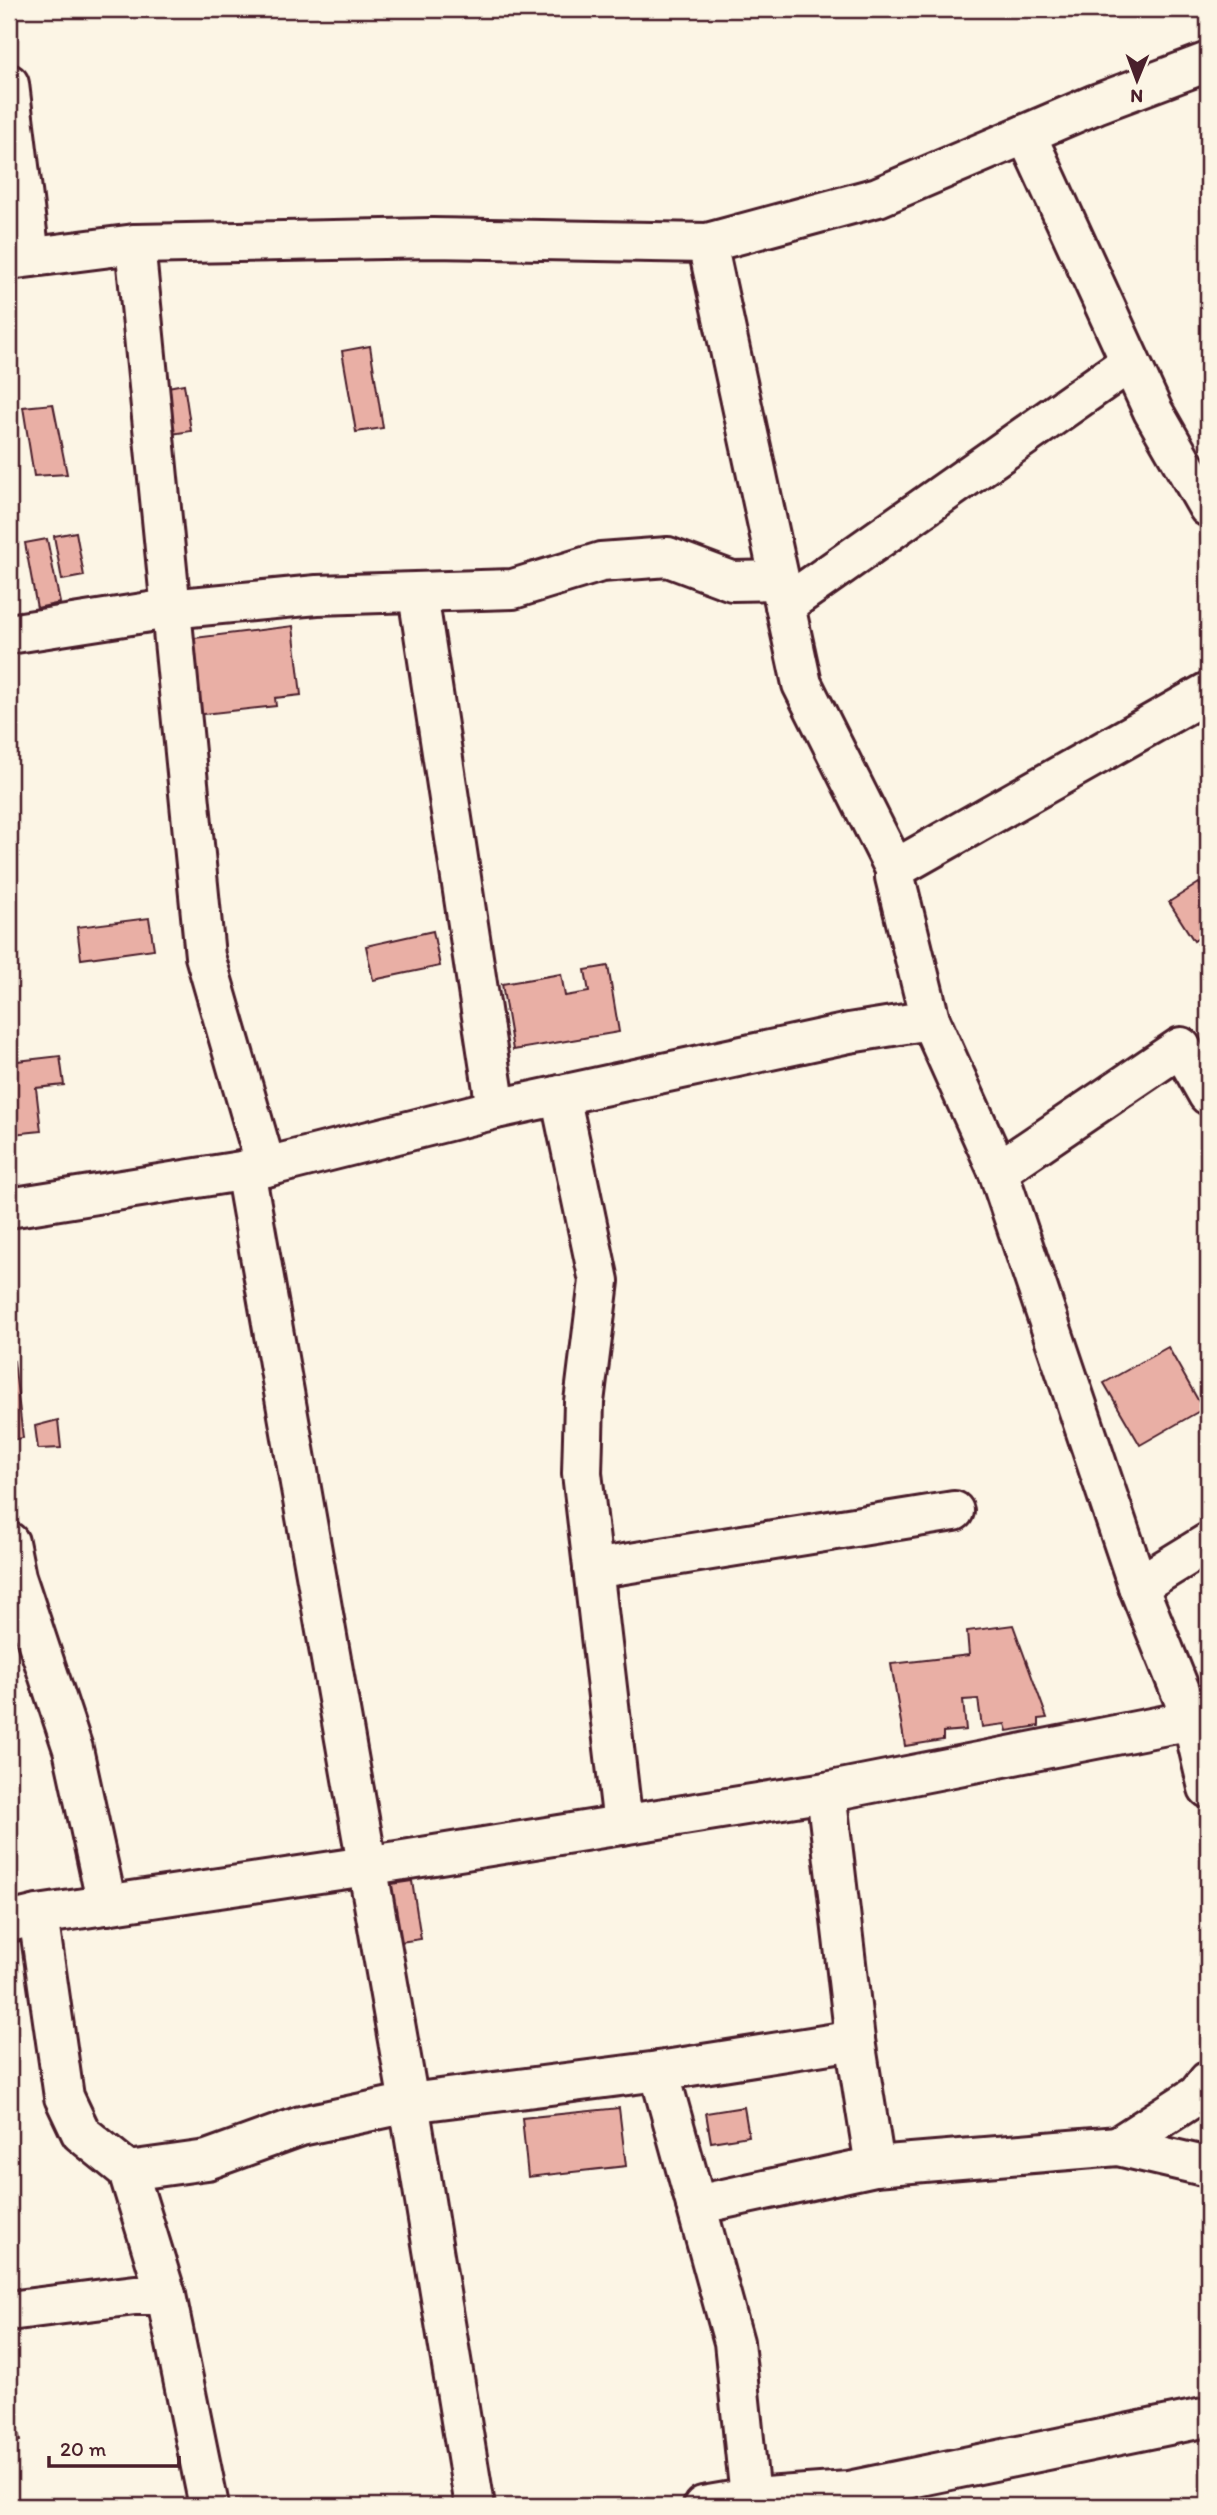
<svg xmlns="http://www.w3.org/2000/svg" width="1217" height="2515" font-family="Itim,sans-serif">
  <rect width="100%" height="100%" fill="#fcf5e5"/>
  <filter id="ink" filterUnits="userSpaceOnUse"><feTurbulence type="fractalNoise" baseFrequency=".0143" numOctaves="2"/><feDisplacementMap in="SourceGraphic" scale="14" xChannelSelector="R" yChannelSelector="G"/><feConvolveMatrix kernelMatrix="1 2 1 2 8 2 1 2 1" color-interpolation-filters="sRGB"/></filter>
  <g filter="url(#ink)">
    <g fill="#e9afa5" stroke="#4a1f2b" stroke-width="2">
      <path d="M370 346 383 428 356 432 342 351Z"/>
      <path d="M184 384 191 431 165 435 157 389Z"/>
      <path d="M53 404 67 474 34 476 23 407Z"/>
      <path d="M76 532 84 576 62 580 54 536Z"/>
      <path d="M47 539 60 603 37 608 25 543Z"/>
      <path d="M293 626 301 695 275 698 276 706 195 715 186 639Z"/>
      <path d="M1199 883 1208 896V932L1194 941 1169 902Z"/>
      <path d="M149 918 154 949 81 959 77 927Z"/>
      <path d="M433 931 440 966 373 980 366 946Z"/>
      <path d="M1208 937V958L1198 944Z"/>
      <path d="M608 966 619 1032 513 1050 502 984 561 974 565 996 589 992 585 970Z"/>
      <path d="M60 1056 64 1085 36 1088 41 1131 13 1134 9 1100V1062Z"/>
      <path d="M1168 1347 1203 1409 1140 1445 1104 1383Z"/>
      <path d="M14 1361 23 1438 9 1440V1362Z"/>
      <path d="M58 1420 61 1448 38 1449 35 1426Z"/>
      <path d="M1013 1625 1047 1718 1039 1719V1726L1007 1731 1005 1724 982 1727 978 1699 963 1700 966 1730 943 1732V1740L905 1746 891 1664 969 1655 967 1631Z"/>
      <path d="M412 1881 421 1939 386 1944 378 1886Z"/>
      <path d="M744 2107 749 2136 711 2142 706 2113Z"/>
      <path d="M619 2108 626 2166 528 2177 522 2118Z"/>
      <path d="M9 2384 20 2441 9 2443Z"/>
    </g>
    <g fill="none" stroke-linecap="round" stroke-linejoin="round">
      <defs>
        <g id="minor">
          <path d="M9 84 30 257"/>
          <path d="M1026 134 1153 411 1208 507"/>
          <path d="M707 243 802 684 895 869"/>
          <path d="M135 244 205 956 266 1167"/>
          <path d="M9 260 135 244 433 238 707 243 878 197 1096 104 1208 62"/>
          <path d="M418 594 496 1109"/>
          <path d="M785 605 1130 362"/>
          <path d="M9 634 169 609 317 595 513 589 601 562 668 557 732 581 779 580"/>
          <path d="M1208 692 895 869V877L930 1020 998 1171 1138 1586 1192 1720 1208 1788"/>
          <path d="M560 1095 599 1281 584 1402 582 1473 623 1825"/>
          <path d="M245 1170 409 2103 475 2506"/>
          <path d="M998 1171 1181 1047 1208 1095"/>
          <path d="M9 1208 266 1167 496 1109 849 1033 930 1020"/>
          <path d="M9 1542 16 1577 73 1749 107 1905"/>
          <path d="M593 1569 954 1511"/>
          <path d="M1138 1586 1208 1543"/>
          <path d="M826 1792 855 2040 875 2166"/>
          <path d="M38 1915 64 2097 81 2133 128 2171 166 2295 209 2506"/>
          <path d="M9 1922 38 1915 366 1866 826 1792 1192 1720"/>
          <path d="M659 2071 734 2342 750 2498"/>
          <path d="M1118 2146 1197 2095 1208 2081"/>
          <path d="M128 2171 207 2160 301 2126 409 2103 659 2071 855 2040"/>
          <path d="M696 2205 875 2166 1118 2146 1208 2167"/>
          <path d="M9 2311 135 2295H166"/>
          <path d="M703 2506 750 2498 848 2491 1208 2417"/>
        </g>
      </defs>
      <use href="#minor" stroke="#4a1f2b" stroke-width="44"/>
      <use href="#minor" stroke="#fcf5e5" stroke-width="38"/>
    </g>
  </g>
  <rect width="1217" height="2515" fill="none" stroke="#fcf5e5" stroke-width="35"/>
  <rect x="18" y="18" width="1182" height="2480" fill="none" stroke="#4a1f2b" stroke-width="2.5" filter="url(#ink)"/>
  <g transform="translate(1137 80) rotate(181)" stroke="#fcf5e5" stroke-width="5" paint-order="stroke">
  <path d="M0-5L12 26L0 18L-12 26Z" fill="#4a1f2b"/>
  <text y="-10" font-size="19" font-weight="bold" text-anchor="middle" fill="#4a1f2b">N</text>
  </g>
  <path d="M49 2456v10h130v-10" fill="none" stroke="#4a1f2b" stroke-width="3.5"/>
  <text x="60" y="2456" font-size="21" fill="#4a1f2b" stroke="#fcf5e5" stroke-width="5" paint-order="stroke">20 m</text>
</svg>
